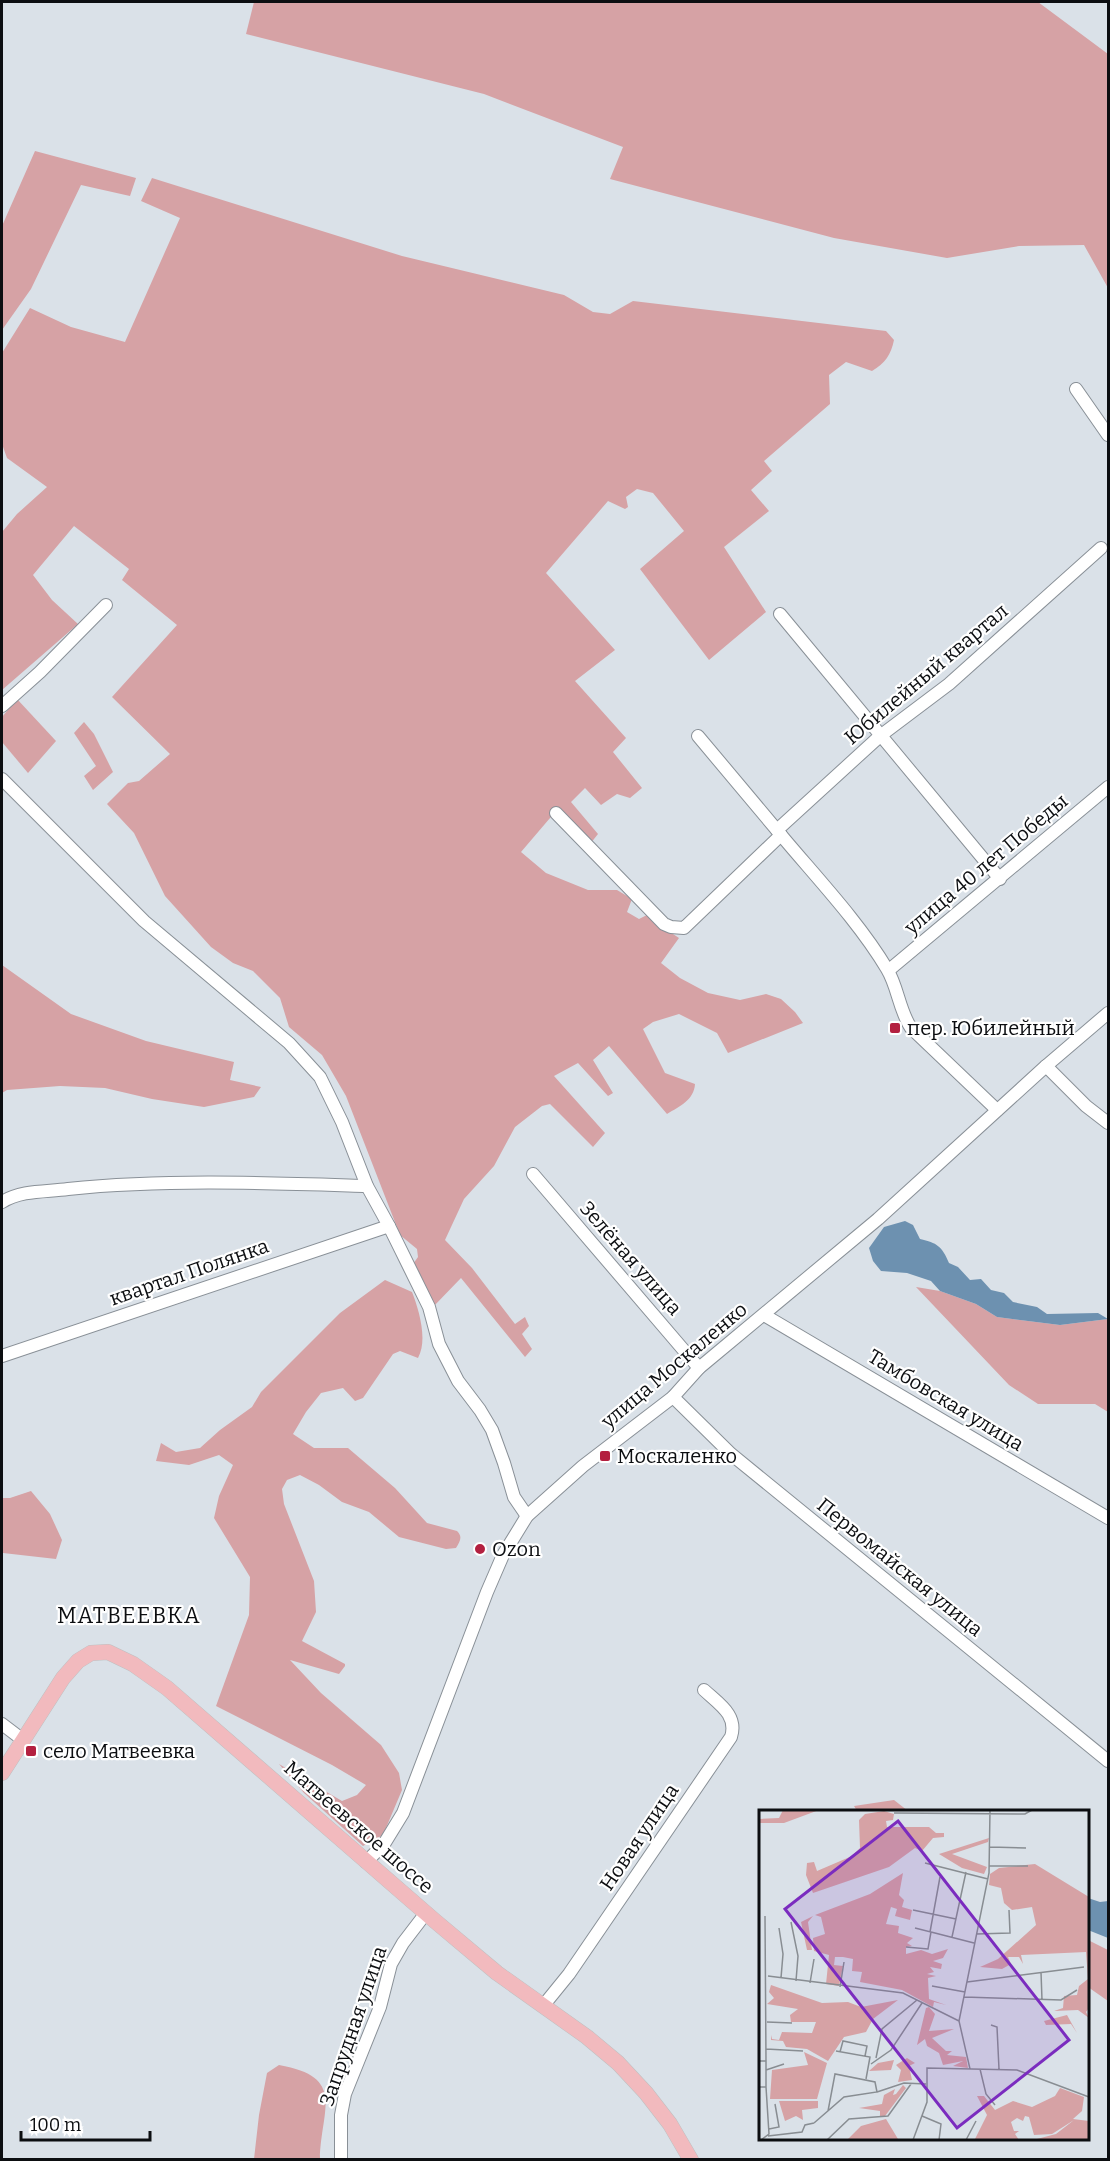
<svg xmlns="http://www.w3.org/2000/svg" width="1110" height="2161" font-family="Bitter,serif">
  <rect width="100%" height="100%" fill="#dae1e8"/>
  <g fill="#d6a2a5">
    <path d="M254 2H1038L1108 54V288L1084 245 1019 246 947 258 834 238 610 179 623 147 484 94 246 34Z"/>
    <path d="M35 151 136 178 130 196 81 185 31 289 2 330V226Z"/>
    <path d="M152 178 402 256 564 295 593 312 610 314 633 301 886 331 894 340C891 355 885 363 872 371L846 362 829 375 830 404 764 461 772 471 751 490 769 511 724 547 766 612 709 660 640 569 684 531 653 493 637 489 626 497 628 507 625 509 608 501 546 573 615 650 575 681 626 738 613 752 642 788 630 798 617 794 601 805 585 788 571 802 598 834 590 844 556 811 521 852 546 873 588 890H617L632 899 627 912 639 919 649 914 661 926 679 938 661 963 680 978 708 993 740 1000 766 994 781 999 795 1012 803 1023 728 1053 717 1033 679 1014 653 1022 643 1029 665 1073 695 1084C694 1100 680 1106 667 1114L609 1046 593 1060 613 1093 608 1096 578 1063 554 1076 605 1133 593 1147 550 1104 542 1106 515 1127 494 1166 464 1199 445 1240 472 1268 515 1324 525 1317 529 1326 522 1334 532 1349 525 1357 461 1278 433 1307 413 1264 418 1257 417 1249 400 1235 346 1096 322 1055 289 1027 280 998 253 971 233 963 211 947 165 896 134 833 107 804 128 783 139 781 170 754 112 697 177 625 122 580 129 569 74 526 33 575 52 600 78 624 2 690V532L17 514 47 487 7 458 2 444V353L30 308 71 327 125 342 180 218 141 201Z"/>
    <path d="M17 699 56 741 28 773 2 742V717Z"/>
    <path d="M84 722 94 734 113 772 93 790 84 776 96 766 74 733Z"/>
    <path d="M2 965 71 1014 146 1041 234 1062 230 1080 261 1087 254 1097 204 1107 152 1099 105 1088 60 1086 7 1090 2 1093Z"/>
    <path d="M385 1280 412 1292C419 1310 428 1340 418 1358L400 1351 393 1354 363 1398 355 1401 343 1388 321 1393 306 1412 293 1434 314 1448H348L395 1488 427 1523 457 1531C463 1537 460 1541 456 1548L446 1549 399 1537 369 1512 342 1502 319 1485 300 1475 287 1480 282 1489 284 1504 314 1581 316 1612 302 1641 345 1664V1666L339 1674 290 1660 321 1693 381 1745 399 1773 402 1790 383 1835 363 1846 304 1793 279 1764 342 1801 357 1795 366 1785 332 1765 216 1706 249 1615 250 1577 214 1518 219 1496 233 1465 219 1455 189 1465 156 1461 161 1443 176 1452 200 1448 220 1430 252 1407 261 1392 340 1313Z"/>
    <path d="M916 1287 940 1291 976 1304 997 1317 1060 1325 1108 1319V1412L1095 1404H1038L1009 1385Z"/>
    <path d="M31 1491 50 1514 62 1540 56 1559 3 1553 2 1554V1498H10Z"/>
    <path d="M894 1800 908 1811H857L854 1806Z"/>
    <path d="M1088 1940 1108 1950V2001L1088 1987Z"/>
    <path d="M279 2065C347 2077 321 2109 320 2159H254L259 2115 267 2073Z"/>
  </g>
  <g fill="#6d91b0">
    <path d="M905 1221 913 1225 920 1239C937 1243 942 1246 949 1263L958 1267 970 1280 981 1279 991 1290 1004 1293 1013 1302 1037 1307 1047 1314 1098 1313 1108 1319 1060 1325 997 1317 976 1304 940 1291 931 1281 907 1273 881 1271 873 1261 869 1248 884 1227Z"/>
    <path d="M1088 1898 1100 1902 1108 1901V1938L1088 1930Z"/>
  </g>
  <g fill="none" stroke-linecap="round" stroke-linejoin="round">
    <defs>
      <g id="minor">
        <path d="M1076 389 1108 435"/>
        <path d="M780 614 1000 879"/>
        <path d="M2 706 40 672 106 605"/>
        <path d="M2 779 144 921 289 1043 320 1077 342 1122 367 1186 389 1226 429 1307 439 1344 458 1381 480 1410 492 1430 504 1463 514 1497 527 1516"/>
        <path d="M556 813 664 924 671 927 684 928 781 835 698 736"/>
        <path d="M777 830 880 736 949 684 1101 548"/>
        <path d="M781 835C816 877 859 922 887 969 898 987 899 1010 911 1028L997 1110"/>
        <path d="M889 970 1108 787"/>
        <path d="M1046 1066 1086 1106 1108 1123"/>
        <path d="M533 1174 699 1368"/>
        <path d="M2 1202C22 1190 45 1192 68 1189 167 1179 268 1183 367 1186"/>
        <path d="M764 1315 1108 1518"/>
        <path d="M2 1356 389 1226"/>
        <path d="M673 1397 731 1454 1108 1761"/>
        <path d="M2 1724 23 1740"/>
        <path d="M366 1862 384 1844 403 1813 487 1592 503 1555 527 1516 583 1466 673 1397 699 1368 878 1219 1046 1066 1108 1013"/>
        <path d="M543 2006 569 1974 731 1737C738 1715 719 1704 704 1690"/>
        <path d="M341 2160V2115L345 2094 380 2007 391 1964 403 1943 426 1913"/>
      </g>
      <path id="major" d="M2 1773 63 1678 78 1661 91 1653 108 1652 133 1664 167 1688 435 1921 497 1973 587 2037 618 2063 646 2093 670 2124 691 2160"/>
    </defs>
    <use href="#minor" stroke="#899097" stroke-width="14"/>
    <use href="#major" stroke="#c0c0c1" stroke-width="16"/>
    <use href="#minor" stroke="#fff" stroke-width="12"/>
    <use href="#major" stroke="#f2babe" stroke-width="15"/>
  </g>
  <g fill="#b32040" stroke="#fff" stroke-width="2">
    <rect x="889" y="1022" width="12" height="12" rx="3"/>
    <rect x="599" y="1450" width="12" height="12" rx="3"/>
    <circle cx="480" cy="1549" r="6"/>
    <rect x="25" y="1745" width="12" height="12" rx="3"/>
  </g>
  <g text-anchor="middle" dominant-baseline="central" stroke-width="4.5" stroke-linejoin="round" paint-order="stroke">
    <g font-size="20" fill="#0c0e11" stroke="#fff">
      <text transform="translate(926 674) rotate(-40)">Юбилейный квартал</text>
      <text transform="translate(986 864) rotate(-40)">улица 40 лет Победы</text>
      <text transform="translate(631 1258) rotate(49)">Зелёная улица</text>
      <text transform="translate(189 1272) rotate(-19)">квартал Полянка</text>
      <text transform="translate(674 1365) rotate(-40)">улица Москаленко</text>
      <text transform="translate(946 1400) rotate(31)">Тамбовская улица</text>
      <text transform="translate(900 1567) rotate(39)">Первомайская улица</text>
      <text transform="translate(359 1827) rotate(41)">Матвеевское шоссе</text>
      <text transform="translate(639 1837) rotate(-56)">Новая улица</text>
      <text transform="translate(353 2026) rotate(-71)">Запрудная улица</text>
    </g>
    <g font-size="20" fill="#0c0e11" stroke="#fff" text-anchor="start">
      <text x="907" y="1028">пер. Юбилейный</text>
      <text x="617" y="1456">Москаленко</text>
      <text x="492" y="1549">Ozon</text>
      <text x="43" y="1751">село Матвеевка</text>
    </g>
    <g font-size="22" letter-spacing="1.5" fill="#0c0e11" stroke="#fff">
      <text x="129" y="1615">МАТВЕЕВКА</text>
    </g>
  </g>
  <g transform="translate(759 1810)">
    <rect width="330" height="330" fill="#dae1e8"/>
    <path d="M24 0H60L25 13H0V9L20 8ZM125 1 135 4 134 10 127 11 128 17H170L177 23H185V27L174 28 163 41 156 38 130 57 54 83 47 65 48 53 55 52 58 61 93 46 101 38 100 10 106 4ZM230 28 229 32 193 44 228 57 225 64 203 58 180 44ZM276 54 330 87V198L327 202 330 208 319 200 295 201 304 198 305 186 318 185 320 176 329 169 327 142 262 145 264 154 260 147H249L252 154 243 159 221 157 239 149 277 115 273 97 253 100 245 93 242 78 230 75 231 64 240 58ZM144 63 140 85 145 90 143 97 153 100 151 110 136 106 138 99 132 97 127 114 140 116 139 123 154 128 148 133 153 136 147 137V144L162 140 173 144 189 139 184 148 174 151 183 154 182 159 171 157 175 162 168 164 177 166 169 168 170 189 187 195 175 192 174 197 143 180 101 172 103 162 93 161 94 149 84 147H76L75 155 84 156 80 176 67 174 70 145 55 141 54 128 66 124 62 107 56 105 111 84ZM54 106 49 112 53 140H48L42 112ZM12 175 63 193 89 192 102 197 139 190 114 209 107 222 85 227 69 251 48 239 27 237 24 231 12 230V225L13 229 20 230 23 222 53 223 57 212H32L31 205 39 199 8 194 15 188 10 182ZM170 197 176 204 170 221 195 219 173 228 187 241H193L188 245 207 247 209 258 194 256 204 251 184 255 180 243 168 236 166 229 158 235 167 198ZM308 205 318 223 312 214 287 215 285 211ZM45 242 68 253 58 289H11L13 260 49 255ZM148 248 156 253 150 256 153 270 139 272 142 260 137 255ZM135 250 132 260 110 261 119 253ZM144 275 147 278 126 306H121V301L100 298 123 294 125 285 136 279 134 285 137 284ZM301 278 325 287 323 301 314 309 330 311V330H274L297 324 315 310 293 324 275 325 270 307 266 306 264 311 258 308 252 312 255 321H260L256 324 260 330 216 329 228 305 218 286H225L236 300 254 291 273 297 296 286ZM20 291H59V298L43 300 44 310 37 306 26 311ZM127 309 139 329 88 330 102 316Z" fill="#d6a2a5"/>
    <path fill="none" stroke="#888d92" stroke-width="1.5" d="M135 3 266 4 273 0M231 37 267 38M166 53 229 69M230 56H269M154 100 197 109M6 106 7 251M32 112 39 146 37 171M20 118 24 144 22 168M171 122 181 67M172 122 215 133M217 124 251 123 250 100M193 127 207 62M147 137 169 139 172 122 156 118M282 162 283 190M9 166 144 183 200 211M208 172 325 157M51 173 55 149M173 176 206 182M81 177 85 152M205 187 302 190 318 180M8 212 33 213M232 215 238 217 240 259M7 239 44 241M77 241 111 247 107 269M81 242 84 231 108 236 106 246M117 248 123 219 158 190M0 251H7V277H0M112 254 132 240 163 193M211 259 200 211 230 63 231 0M221 259 227 284 236 295M7 260 25 254M118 282 145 273 167 274M163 306 182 314 180 330M55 313 85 287 118 282 116 272 76 264 69 301M10 319 20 317 16 294M9 326 43 322 46 315 55 313M2 330 10 324 7 277M68 330 90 309 129 306 152 274M154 330 168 292V258L258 260 330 287M207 330 217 311"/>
    <path fill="#7b2cbf" fill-opacity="0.15" stroke="#7b2cbf" stroke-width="3" d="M139 11 310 230 198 318 26 99Z"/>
    <rect width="330" height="330" fill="none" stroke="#0c0e11" stroke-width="3"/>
  </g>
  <rect width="1110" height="2161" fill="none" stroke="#0c0e11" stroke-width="6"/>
  <path d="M21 2131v9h129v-9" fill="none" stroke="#0c0e11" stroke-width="3"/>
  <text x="30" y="2131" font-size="18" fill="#0c0e11" stroke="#ffffff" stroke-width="4.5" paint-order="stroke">100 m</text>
</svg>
